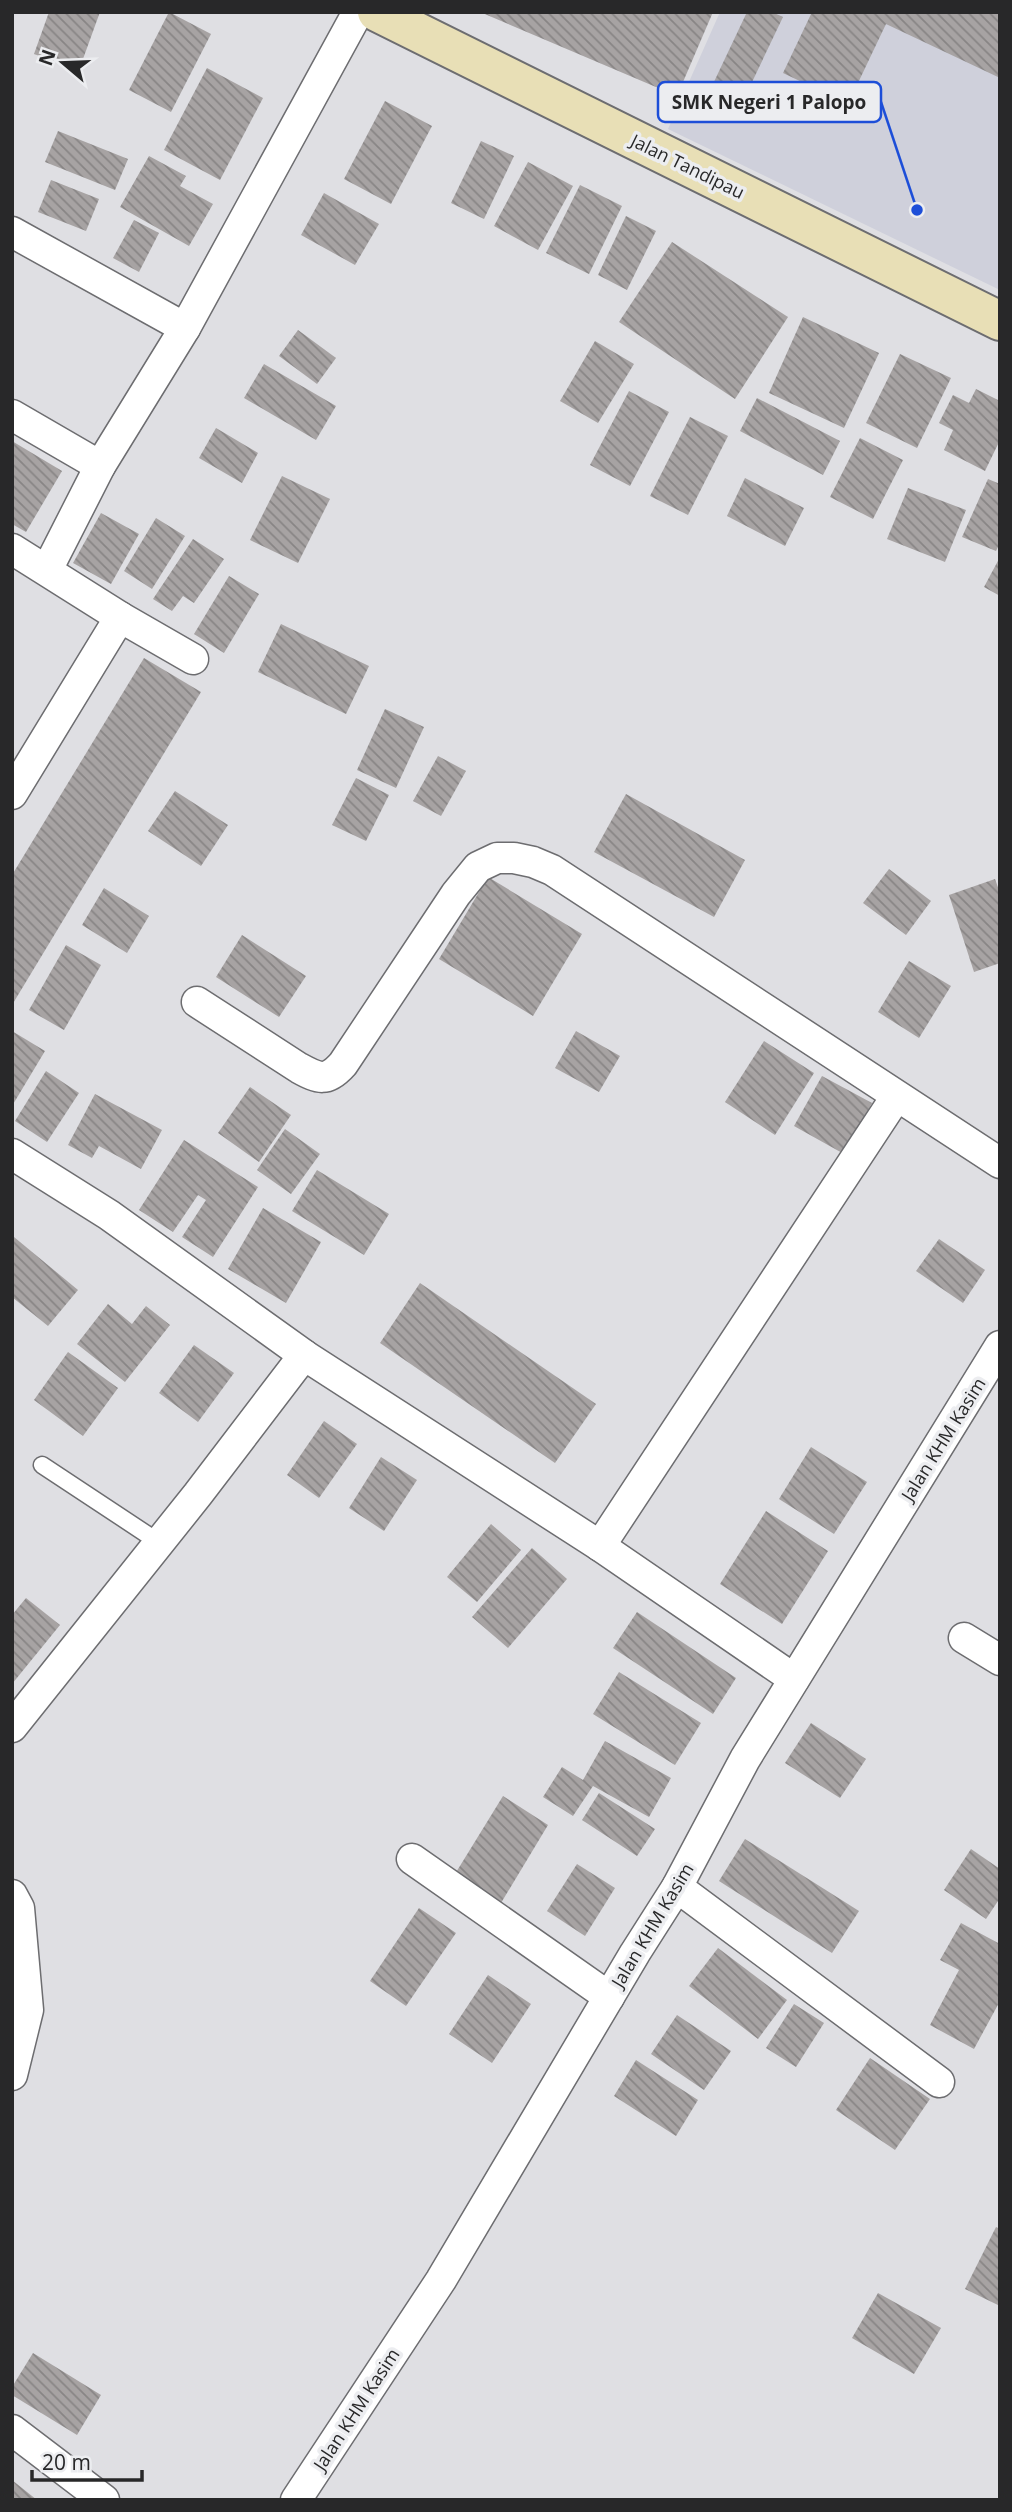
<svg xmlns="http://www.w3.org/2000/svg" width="1012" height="2512" font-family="'Open Sans',sans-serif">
  <defs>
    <pattern id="building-back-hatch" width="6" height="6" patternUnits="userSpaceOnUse" patternTransform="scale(1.75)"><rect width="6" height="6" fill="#a7a3a3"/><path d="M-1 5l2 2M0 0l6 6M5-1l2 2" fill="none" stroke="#888585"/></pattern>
  </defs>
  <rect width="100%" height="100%" fill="#dfdfe3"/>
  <path fill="#cfd0db" d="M720 12H1000V290L668 129Z"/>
  <g fill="url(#building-back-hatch)">
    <path d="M49 12H100L79 70 34 54Z"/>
    <path d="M169 12 211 34 171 112 129 90Z"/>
    <path d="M480 12H713L677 96Z"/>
    <path d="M747 12H772L783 17 743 101 712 86Z"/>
    <path d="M812 12H1000V78L886 24 848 104 783 73Z"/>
    <path d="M207 68 263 98 220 180 164 150Z"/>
    <path d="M385 101 432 126 391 204 344 179Z"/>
    <path d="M58 131 128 159 115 190 45 162Z"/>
    <path d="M481 141 514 156 484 219 451 203Z"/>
    <path d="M149 156 186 176 180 186 213 204 189 246 120 207Z"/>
    <path d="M528 162 573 186 538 250 494 226Z"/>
    <path d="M51 180 99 199 86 231 38 212Z"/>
    <path d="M580 185 622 206 589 274 546 253Z"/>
    <path d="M324 193 379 224 355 265 301 235Z"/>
    <path d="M626 216 656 231 627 290 598 275Z"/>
    <path d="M134 220 159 233 139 272 113 258Z"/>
    <path d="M672 242 788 317 735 399 619 322Z"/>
    <path d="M803 317 879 353 844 428 769 393Z"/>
    <path d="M298 330 336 358 317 384 279 356Z"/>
    <path d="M595 341 634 364 598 423 560 401Z"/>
    <path d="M900 354 951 378 917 448 866 423Z"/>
    <path d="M264 364 336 406 316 440 244 398Z"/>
    <path d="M976 389 1000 401V440L985 471 944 450 953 430 939 423 953 395 969 403Z"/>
    <path d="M629 391 669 412 630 486 590 465Z"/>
    <path d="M757 398 840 441 823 475 740 431Z"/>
    <path d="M690 417 728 436 688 515 650 496Z"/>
    <path d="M216 428 258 453 242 483 199 458Z"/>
    <path d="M860 438 903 460 873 519 830 497Z"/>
    <path d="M12 441 62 471 26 532 12 524Z"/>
    <path d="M282 476 330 499 298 563 250 540Z"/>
    <path d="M745 478 804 508 785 546 727 516Z"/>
    <path d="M988 479 1000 484V543L996 551 962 537Z"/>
    <path d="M908 488 966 510 945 562 887 539Z"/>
    <path d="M101 513 139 534 111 584 73 563Z"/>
    <path d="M156 518 185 536 152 589 124 571Z"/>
    <path d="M193 539 224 559 194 603 183 596 172 611 153 599Z"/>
    <path d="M1000 557V596L984 587Z"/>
    <path d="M229 576 259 594 224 653 194 634Z"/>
    <path d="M281 624 369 666 346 714 258 672Z"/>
    <path d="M144 658 201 692 12 1005V875Z"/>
    <path d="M385 709 424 727 396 788 357 770Z"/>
    <path d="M438 756 466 771 441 816 413 801Z"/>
    <path d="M356 778 389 795 366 841 332 825Z"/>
    <path d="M175 791 228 825 201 866 148 831Z"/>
    <path d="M626 794 745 860 714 917 594 852Z"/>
    <path d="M889 869 931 901 906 935 863 903Z"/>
    <path d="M488 877 582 934 533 1016 439 959Z"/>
    <path d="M995 879 1000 893V963L974 972 949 895Z"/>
    <path d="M104 888 149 916 127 953 82 925Z"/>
    <path d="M242 935 306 976 279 1017 216 977Z"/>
    <path d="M66 945 101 965 64 1030 29 1010Z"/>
    <path d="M909 961 951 986 919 1038 878 1012Z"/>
    <path d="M12 1031 45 1051 12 1106Z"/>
    <path d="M576 1031 620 1056 599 1092 555 1068Z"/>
    <path d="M764 1041 814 1073 775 1135 725 1102Z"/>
    <path d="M46 1071 79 1093 47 1142 15 1121Z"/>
    <path d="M822 1076 872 1103 844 1154 794 1126Z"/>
    <path d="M250 1087 291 1115 259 1162 218 1133Z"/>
    <path d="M95 1094 162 1130 141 1169 99 1146 92 1158 68 1145Z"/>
    <path d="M285 1129 320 1154 291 1194 257 1170Z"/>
    <path d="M184 1140 258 1187 213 1257 182 1237 206 1200 198 1195 173 1232 139 1210Z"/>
    <path d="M317 1170 389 1214 364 1255 292 1211Z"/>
    <path d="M263 1208 321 1242 286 1303 228 1269Z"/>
    <path d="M14 1237 78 1290 48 1326 12 1297V1240Z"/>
    <path d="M939 1239 985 1270 963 1303 916 1271Z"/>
    <path d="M420 1283 596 1404 555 1463 380 1343Z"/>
    <path d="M108 1304 132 1324 146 1306 170 1325 125 1382 77 1344Z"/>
    <path d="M194 1345 234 1373 198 1422 159 1393Z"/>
    <path d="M68 1352 118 1388 83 1436 34 1400Z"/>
    <path d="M324 1421 357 1444 319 1498 287 1475Z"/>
    <path d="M811 1447 867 1482 834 1534 779 1499Z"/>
    <path d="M381 1457 417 1480 384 1531 349 1508Z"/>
    <path d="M766 1511 828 1551 782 1624 720 1584Z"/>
    <path d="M491 1524 521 1550 477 1602 447 1577Z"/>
    <path d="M532 1548 567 1579 508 1648 472 1617Z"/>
    <path d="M26 1598 60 1625 12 1684V1615Z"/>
    <path d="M637 1612 736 1678 713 1714 613 1648Z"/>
    <path d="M619 1672 701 1723 675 1765 593 1714Z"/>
    <path d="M811 1723 866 1759 840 1798 785 1763Z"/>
    <path d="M605 1741 671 1778 649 1817 593 1786 573 1816 543 1797 562 1767 583 1780Z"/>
    <path d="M599 1793 655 1829 637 1856 582 1820Z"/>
    <path d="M503 1796 548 1825 501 1903 455 1874Z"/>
    <path d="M745 1839 859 1911 832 1953 719 1881Z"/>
    <path d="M971 1849 1000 1869V1898L986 1919 944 1890Z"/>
    <path d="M577 1864 615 1888 585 1936 547 1911Z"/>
    <path d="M419 1908 456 1933 406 2006 370 1981Z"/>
    <path d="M961 1923 1000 1944V2001L974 2049 930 2025 959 1970 940 1960Z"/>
    <path d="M718 1948 787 2000 758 2039 689 1986Z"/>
    <path d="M488 1975 531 2004 492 2063 449 2034Z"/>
    <path d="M794 2004 824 2023 796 2067 766 2048Z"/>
    <path d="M677 2015 731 2051 704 2090 651 2054Z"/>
    <path d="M870 2058 930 2099 895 2150 836 2110Z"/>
    <path d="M636 2060 698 2100 676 2136 614 2096Z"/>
    <path d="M996 2227 1000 2229V2306L965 2289Z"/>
    <path d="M878 2293 941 2328 914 2374 852 2338Z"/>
    <path d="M33 2353 101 2395 77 2435 12 2395V2387Z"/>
    <path d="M12 2480 37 2500H12Z"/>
  </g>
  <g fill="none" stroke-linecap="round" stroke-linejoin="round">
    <defs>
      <path id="lane" d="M42 1465 160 1543"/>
      <g id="street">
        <path d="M12 232 185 328"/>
        <path d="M12 415 100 466"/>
        <path d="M12 549 120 617 12 794"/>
        <path d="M47 570 100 466 185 328 358 12"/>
        <path d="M120 617 193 659"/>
        <path d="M197 1002 299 1068C319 1079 327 1082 343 1064L456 894 478 867 497 858H514L533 862 552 870 1000 1163"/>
        <path d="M12 1154 109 1215 304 1355"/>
        <path d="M600 1546 896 1097"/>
        <path d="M964 1638 1000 1660"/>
        <path d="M12 1727 198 1494 304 1355 600 1546 794 1679"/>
        <path d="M412 1859 609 1997"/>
        <path d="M677 1887 939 2082"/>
        <path d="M12 1895 19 1908 28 2010 12 2075"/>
        <path d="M12 2430 104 2500"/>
        <path d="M296 2500 441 2280 635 1953 677 1887 745 1759 1000 1346"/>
      </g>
      <path id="secondary" d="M377 12 1000 321"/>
    </defs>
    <use href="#lane" stroke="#6d6d70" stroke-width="19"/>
    <use href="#street" stroke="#6d6d70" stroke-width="33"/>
    <use href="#secondary" stroke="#6d6d70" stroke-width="42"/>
    <use href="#lane" stroke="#fff" stroke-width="16"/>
    <use href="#street" stroke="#fff" stroke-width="30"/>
    <use href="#secondary" stroke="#e8dfb6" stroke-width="38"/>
  </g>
  <g text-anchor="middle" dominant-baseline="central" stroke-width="7" stroke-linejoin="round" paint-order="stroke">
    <g font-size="18" fill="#282829" stroke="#ecedf0">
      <text transform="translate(688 166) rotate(26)">Jalan Tandipau</text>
      <text transform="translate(943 1439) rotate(-58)">Jalan KHM Kasim</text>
      <text transform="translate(652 1925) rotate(-59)">Jalan KHM Kasim</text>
      <text transform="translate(356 2409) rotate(-57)">Jalan KHM Kasim</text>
    </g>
  </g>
  <path fill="none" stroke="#1d4ed8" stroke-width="2.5" d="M917 210L881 102"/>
  <circle fill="#1d4ed8" stroke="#ecedf0" stroke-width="2.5" cx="917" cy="210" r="7"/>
  <rect fill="#ecedf0" stroke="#1d4ed8" stroke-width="2.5" x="658" y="82" width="223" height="40" rx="7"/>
  <g font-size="19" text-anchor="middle" font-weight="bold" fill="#282829">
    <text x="769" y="109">SMK Negeri 1 Palopo</text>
  </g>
  <rect width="1012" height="2512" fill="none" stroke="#282829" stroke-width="28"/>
  <g transform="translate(63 63) rotate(289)" stroke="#ecedf0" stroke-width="5" paint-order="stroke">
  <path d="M0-5L12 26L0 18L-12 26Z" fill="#282829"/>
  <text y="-10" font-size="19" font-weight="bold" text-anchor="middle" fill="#282829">N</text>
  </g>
  <path d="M32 2470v10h110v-10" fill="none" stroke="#282829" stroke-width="3.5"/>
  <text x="42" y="2470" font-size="21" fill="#282829" stroke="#ecedf0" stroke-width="5" paint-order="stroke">20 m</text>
</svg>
